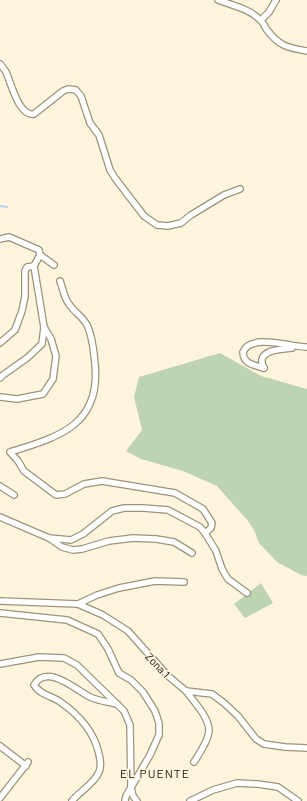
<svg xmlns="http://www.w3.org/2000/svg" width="307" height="801" font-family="Barlow,sans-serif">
  <rect width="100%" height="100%" fill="#fff5dd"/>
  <g fill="#bed3af">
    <path d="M220 353 261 376 307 389V576L301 575 277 562 259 543 254 530 248 521 217 486 183 471 141 459 126 451 142 430 134 397 139 377Z"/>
    <path d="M261 583 273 603 245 618 234 604Z"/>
  </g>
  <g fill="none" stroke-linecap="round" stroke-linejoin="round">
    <path stroke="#bcd2f4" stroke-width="2" d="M0 206 7 207"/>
    <defs>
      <g id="minor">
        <path d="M218 0C232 5 250 9 260 20 263 22 265 27 267 30 279 46 288 48 307 51"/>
        <path d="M261 20 269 12 276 0"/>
        <path d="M0 64C2 66 4 69 6 72 11 83 19 117 34 114L63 91 68 89 76 90 81 96 90 123 99 135 110 170 115 178 144 216 157 225 168 226 181 223 191 215 224 195 240 189"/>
        <path d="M0 239 9 237 39 250 40 255"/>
        <path d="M40 255 54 265"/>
        <path d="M60 281C63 289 64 298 69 304 74 312 83 317 87 325 92 335 94 353 95 364 101 425 59 437 10 452L18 461 24 471 56 495 65 494 84 484 102 481 175 493 203 509 212 523 211 528 205 533"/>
        <path d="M0 343 15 330 22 311 25 296V271L27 267 34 266"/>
        <path d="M264 368C254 365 243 364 243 352 251 333 291 347 307 347"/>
        <path d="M264 368C254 350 281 349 292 348"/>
        <path d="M0 378 3 375 27 358 42 344 44 327 34 266 40 255"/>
        <path d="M0 397 17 399 43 394 53 379 56 356 51 339 44 327"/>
        <path d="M0 486 14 495"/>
        <path d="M0 517 49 538 62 547 73 550 82 549 109 541 133 538 156 539 174 542 192 553"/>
        <path d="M49 538 71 540 83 534 112 511 124 508H143L168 510 200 527 205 533 216 551 222 569 228 579 247 593"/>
        <path d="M0 601 78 604 103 615 128 631 168 676 186 691 212 694 224 703 238 716 256 739 264 744 285 747 307 748"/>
        <path d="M78 604 97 595 119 588 155 581 184 582"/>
        <path d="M0 613 67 620 98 634 108 649 119 673 131 680 143 692 155 711 159 723V735L150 755 126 796 125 801"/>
        <path d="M0 664 39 657 64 658 77 665 124 711 130 725 131 788 133 796 137 801"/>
        <path d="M186 691C194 702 209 717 209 731 208 742 199 754 194 762"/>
        <path d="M0 746 26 766"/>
        <path d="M0 798 28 762"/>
        <path d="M72 801C80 791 94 784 99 772 102 766 100 760 99 754 94 731 78 714 59 701 51 696 39 694 34 685 47 663 76 690 90 697 98 701 109 702 117 704"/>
        <path d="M190 801 213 790 237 783 258 784 278 787 298 801"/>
      </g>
    </defs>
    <use href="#minor" stroke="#9c937d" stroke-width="8"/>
    <use href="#minor" stroke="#fff" stroke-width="5.5"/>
  </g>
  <g text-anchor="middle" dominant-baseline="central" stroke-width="3.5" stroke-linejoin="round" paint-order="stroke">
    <g font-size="11" fill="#16130b" stroke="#fff5dd">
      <text transform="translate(158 665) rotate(47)">Zona 1</text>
    </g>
    <g font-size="12" letter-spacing="1" fill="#16130b" stroke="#fff5dd">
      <text x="155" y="773">EL PUENTE</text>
    </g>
  </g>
</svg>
